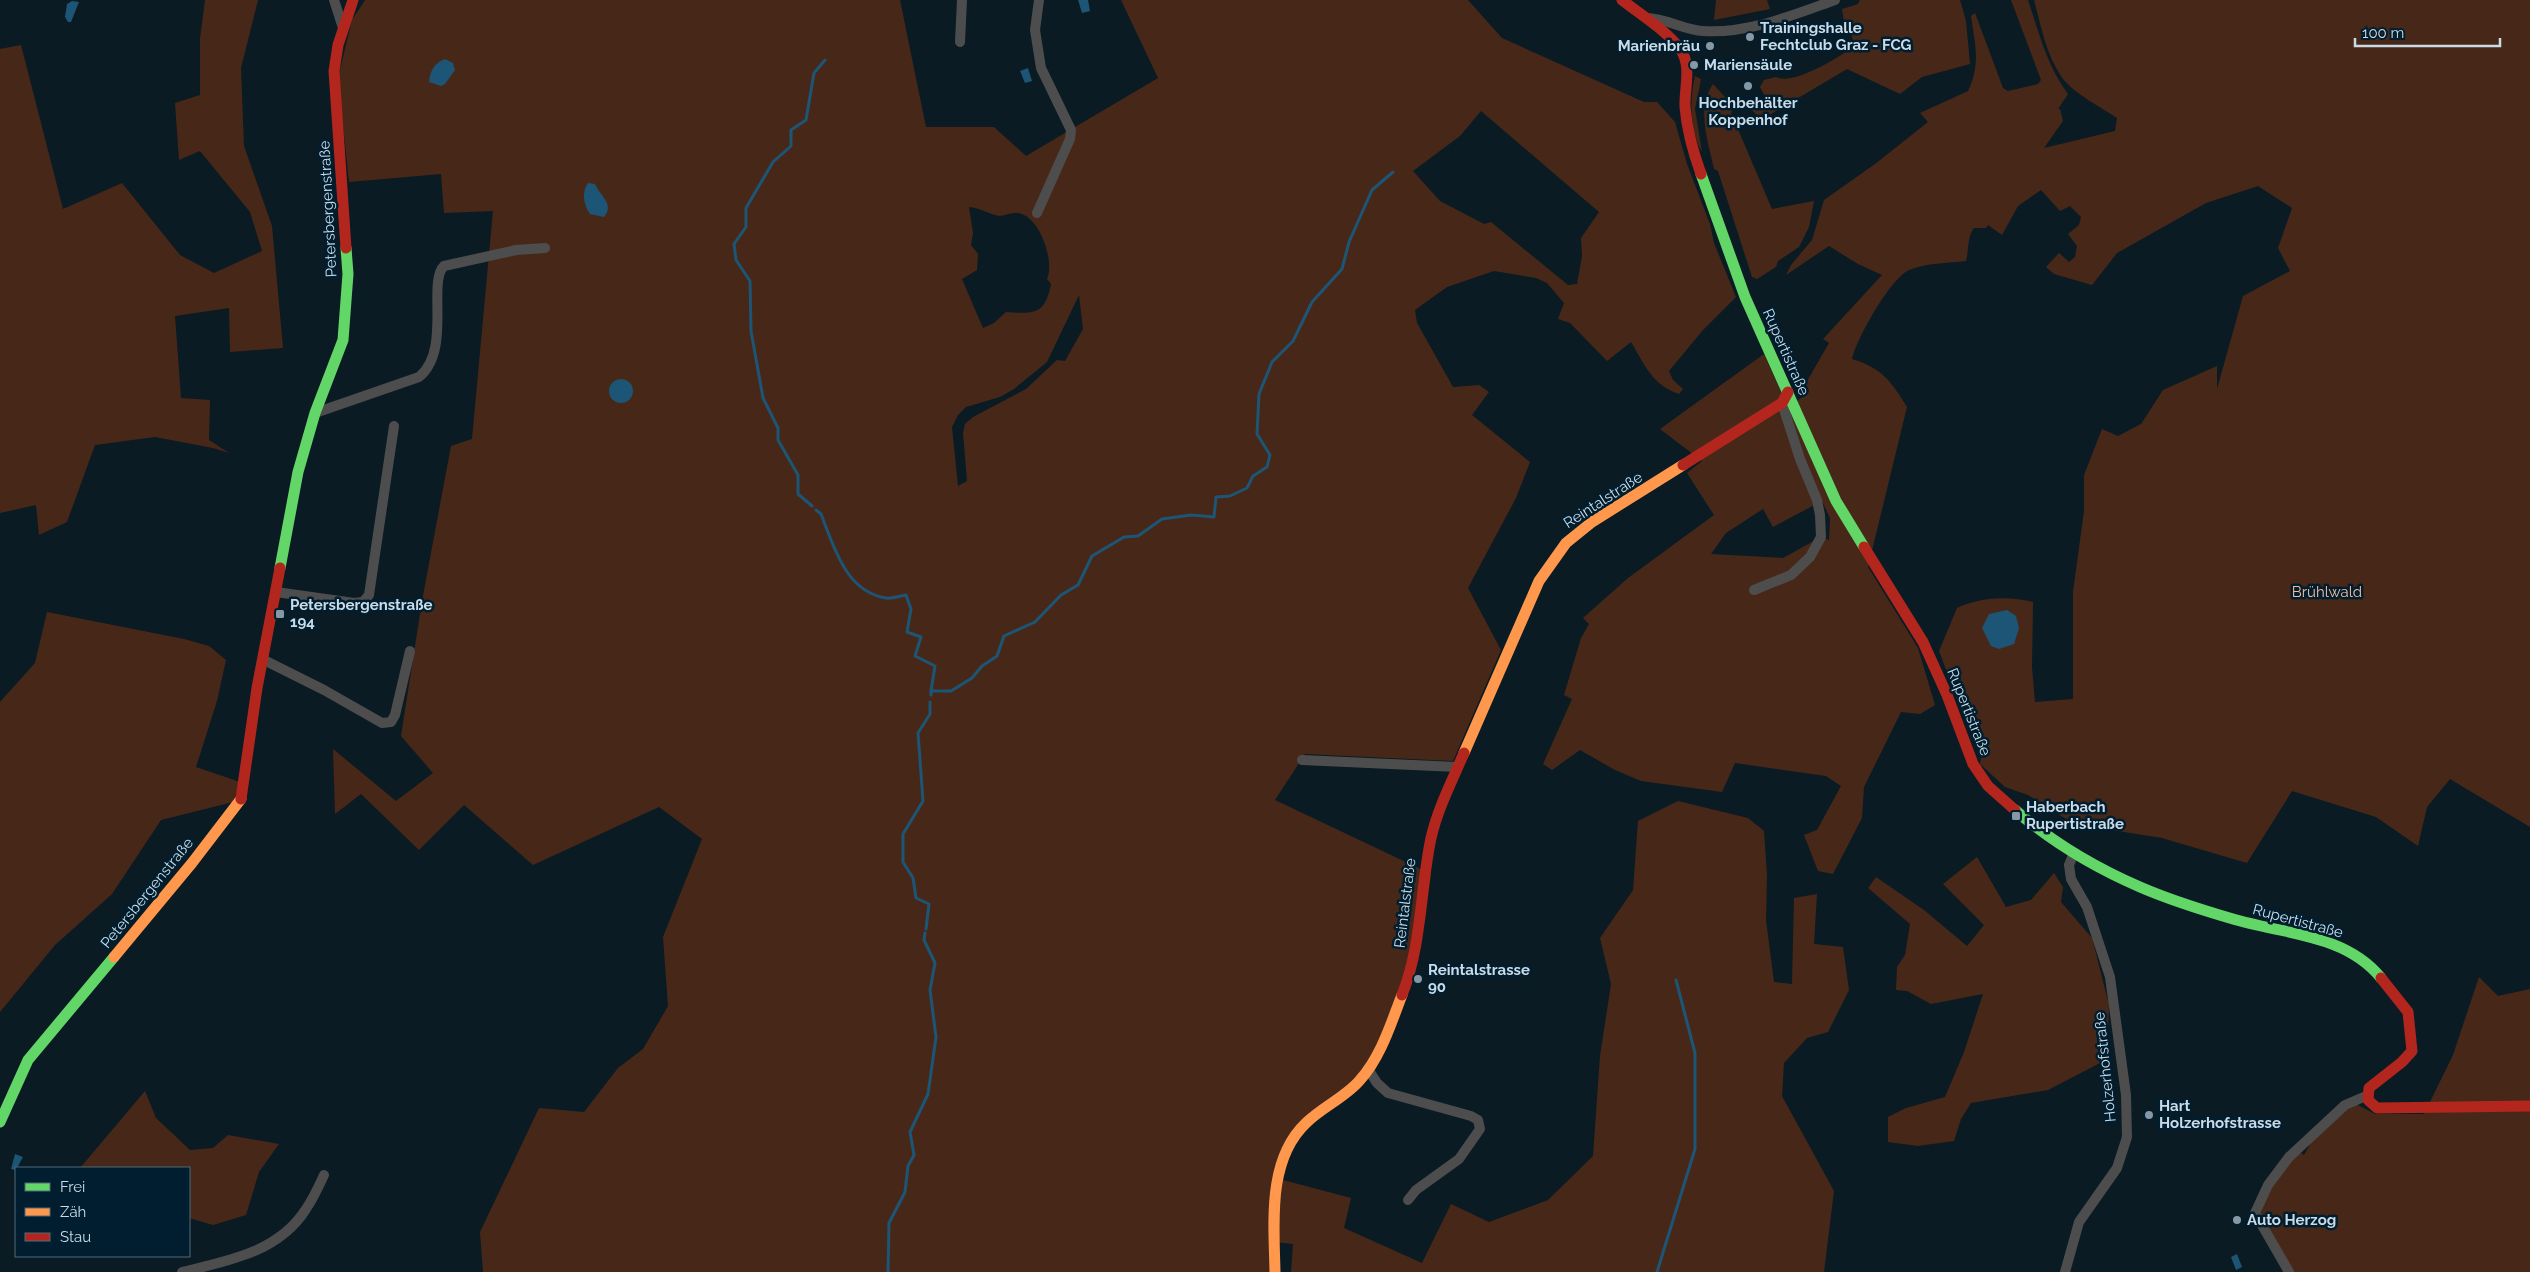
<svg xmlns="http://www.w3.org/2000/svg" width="2530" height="1272" font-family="Raleway,sans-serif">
  <rect width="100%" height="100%" fill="#0a1b24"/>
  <g fill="#472818" fill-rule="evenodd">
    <path d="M205 0H258L241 68 244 146 272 226 283 348 230 352 229 308 175 316 181 398 210 400 209 440 229 453 213 448 155 437 95 445 67 522 39 535 36 505 0 513V49L21 45 63 209 122 183 180 255 214 273 262 251 250 212 200 151 179 160 175 103 200 95V39Z"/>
    <path d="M365 0H900L926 127H994L1026 156 1158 78 1121 0H1468L1502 38 1644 102H1657L1675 122 1687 164 1710 224 1714 243 1736 297 1703 330 1669 371 1673 380 1683 389 1679 394C1653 386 1644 364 1631 342L1607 361 1570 323 1558 319 1564 303 1547 283 1536 278 1494 271 1447 287 1415 310 1417 323 1453 387 1479 385 1489 392 1472 415 1530 462 1516 498 1468 588 1501 650 1453 761 1305 754 1275 800 1431 874 1425 921 1368 1069 1295 1135 1283 1180 1351 1198 1344 1228 1422 1263 1451 1204 1489 1222 1548 1200 1593 1156 1600 1056 1611 984 1600 938 1633 890 1638 821 1678 801 1748 818 1764 831 1767 875 1766 920 1774 982 1792 984 1794 898 1817 894 1814 944 1843 947 1849 990 1828 1032 1807 1038 1784 1063 1782 1096 1834 1191 1824 1272H1291L1293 1244 1274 1242 1275 1272H483L480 1232 539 1108 584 1112 618 1068 643 1049 668 1006 663 937 702 839 659 807 533 865 464 805 419 850 361 794 335 814 333 749 396 801 433 773 401 736 422 601 451 446 472 439 493 211 444 213 441 174 349 182 338 78 352 20ZM1481 111 1599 212 1581 238 1582 256 1577 284 1568 285 1491 222 1484 224 1440 201 1413 171 1460 136ZM969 207C980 208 989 214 999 216 1005 216 1012 212 1018 213 1040 216 1055 262 1047 279L1051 284C1045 315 1034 314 1006 312L994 323 983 328 962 279 977 270 978 254 971 245 973 233ZM1079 295 1083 329 1065 361 1057 360 1026 389 973 417 965 424 963 433 967 481 958 486 952 427 958 415 966 407 1000 397 1014 389 1047 362Z"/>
    <path d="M1716 0H1767L1770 9 1714 20Z"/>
    <path d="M1860 0H1960L1966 21 1970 64 1922 77 1900 94 1847 69 1761 120 1752 110 1767 100 1760 87 1764 80 1776 77C1793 86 1840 57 1854 46L1849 24 1844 22 1842 9 1858 4Z"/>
    <path d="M2011 0H2028C2039 33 2047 66 2068 94L2058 109H2060L2063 121 2044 148 2115 131 2117 118C2101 107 2072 93 2061 76 2046 54 2041 26 2034 0H2530V827L2450 779 2427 807 2418 846 2376 817 2292 791 2247 863 2162 838 2074 824 2028 795 2005 787 1980 764 1982 751 1959 704 1939 651 1957 608C1982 597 2007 596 2033 602L2032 667 2035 702 2073 699V592L2084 511V475L2102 429 2118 436 2141 424 2163 390 2217 366V389L2243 296 2290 271 2278 248 2292 208 2258 186 2206 203 2117 253 2092 285 2054 274 2046 267 2059 253 2069 262 2075 257 2077 246 2068 234 2079 225 2081 217 2070 206 2060 211 2041 190 2018 206 2002 235 1988 225 1986 228H1974C1967 237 1969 250 1966 261 1948 263 1926 263 1909 270 1890 279 1857 338 1852 359 1882 368 1891 381 1907 407L1868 567 1918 648 1935 705 1920 714 1901 712 1864 787 1862 818 1833 874 1818 871 1804 835 1817 830 1841 786 1826 776 1735 763 1722 792 1641 781 1615 770 1580 750 1552 770 1543 764 1572 699 1564 695 1581 638 1589 624 1583 618 1628 578 1714 515 1687 473 1702 461 1660 429 1764 354 1788 408 1809 392 1806 383 1829 343 1823 339 1882 275 1858 264 1829 246 1786 275 1791 265 1812 240 1824 200 1875 164 1928 122 1920 113 1968 91C1981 64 1975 44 1971 16L1975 13 2003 88 2008 91 2038 84 2041 80ZM1822 501 1830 518 1829 540 1821 537 1783 558 1711 554 1726 533 1763 509 1773 527Z"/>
    <path d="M1695 76 1701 79 1695 109 1702 152C1690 130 1689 101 1695 76Z"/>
    <path d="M1713 84 1735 108H1733L1731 113 1772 209 1814 201 1809 227 1799 247 1778 261 1776 267 1757 279 1752 277 1718 171 1714 169C1708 141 1696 109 1713 84Z"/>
    <path d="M47 612 184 639 209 646 226 660 217 701 196 767 243 783 241 800 161 820 112 894 55 945 0 1012V702L35 663Z"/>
    <path d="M1977 857 2006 907 2031 900 2054 873 2063 887 2061 902 2092 938 2109 1005 2108 1033 2102 1062 2048 1090 1971 1103 1961 1119 1954 1141 1918 1146 1888 1142V1117L1906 1108 1945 1097 1964 1052 1983 994 1931 1004 1907 991 1896 990 1897 967 1905 955 1910 924 1868 888 1876 877 1924 910 1967 946 1984 925 1943 884Z"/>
    <path d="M2479 977 2498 996 2530 989V1272H2293L2261 1217C2261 1190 2282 1171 2298 1151L2304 1155 2316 1134 2354 1103 2375 1114H2424L2453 1055Z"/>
    <path d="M145 1091 156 1118 190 1150 213 1148 228 1135 279 1144 259 1172 246 1215 213 1225 189 1218V1168H80Z"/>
  </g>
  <g fill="#1c5575">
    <path d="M1078 0H1088L1090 11 1082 13Z"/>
    <path d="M72 1 79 2 71 22H68L65 17 67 4Z"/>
    <path d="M445 59 453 63 455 70 445 84 441 86 429 82C430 71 434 63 445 59Z"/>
    <path d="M1028 68 1032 81 1025 83 1020 71Z"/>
    <path d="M588 183 595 184C600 196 615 204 604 217L590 214C584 205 581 193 588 183Z"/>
    <circle cx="621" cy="391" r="12"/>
    <path d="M2007 610 2016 616 2019 628 2014 644 1999 649 1991 646 1982 628 1989 614Z"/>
    <path d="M15 1154 23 1157 16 1170 11 1169Z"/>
    <path d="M2237 1254 2242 1267 2236 1270 2231 1257Z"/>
  </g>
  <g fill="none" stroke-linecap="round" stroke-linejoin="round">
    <g stroke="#1c5575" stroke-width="3">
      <path d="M812 506 798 494V475L778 440V428L763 398 751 331 750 281 736 260 734 244 746 227V208L773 162 791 146V130L806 120 814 73 825 60"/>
      <path d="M816 510 821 514C834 547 846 592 886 598 892 599 900 596 906 595L911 609 907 632 921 637 915 656 935 666 931 691"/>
      <path d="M931 695V691H951L972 678 982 666 997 656 1004 636 1035 622 1061 595 1078 585 1092 556 1124 537 1138 536 1162 519 1191 515 1214 517 1216 497 1230 496 1247 488 1253 476 1267 467 1270 455 1257 434 1259 394 1272 362 1293 341 1312 302 1342 269 1349 242 1372 190 1393 172"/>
      <path d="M926 929 929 904 916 898 913 878 903 862V834L923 801 918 733 930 714V702"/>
      <path d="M888 1272 889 1223 905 1192 908 1166 914 1155 910 1132 928 1094 936 1037 930 990 935 963 924 940 925 933"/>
      <path d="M1657 1272 1695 1149V1053L1676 980"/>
    </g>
    <g stroke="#4e4d4e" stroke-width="10">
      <path d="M334 0 343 28"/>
      <path d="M1646 18C1666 18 1684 30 1703 31 1748 34 1793 15 1835 0"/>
      <path d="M960 42 962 0"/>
      <path d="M1037 213 1070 139 1071 130 1041 68 1035 30 1039 0"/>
      <path d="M315 413 419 377C452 350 427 282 444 266L516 250 545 248"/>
      <path d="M1754 590 1791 575 1810 557 1821 537 1820 515 1817 500 1800 459 1782 403"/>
      <path d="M276 592 354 603 363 602 369 595 394 426"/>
      <path d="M264 660 324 690 382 723 391 722 395 715 410 651"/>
      <path d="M1302 760 1457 767"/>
      <path d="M1368 1069 1377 1083 1388 1093 1471 1116 1478 1120 1480 1129 1459 1159 1416 1190 1408 1200"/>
      <path d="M182 1272C228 1261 279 1252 306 1209 313 1199 319 1186 324 1175"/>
      <path d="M2065 1272 2079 1222 2117 1168 2127 1137 2126 1095 2110 977 2087 907 2071 879 2069 865 2074 853"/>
      <path d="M2289 1272 2255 1213 2268 1185 2289 1157 2345 1105 2366 1096"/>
    </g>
    <g stroke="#63d668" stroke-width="11">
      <path d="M1701 174 1745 297 1836 501 1864 547"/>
      <path d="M280 568 298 472 315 413 343 340 348 274 346 248"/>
      <path d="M2015 810C2051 841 2096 868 2140 887 2170 900 2202 910 2233 919 2283 934 2346 934 2381 978"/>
      <path d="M0 1122 28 1060 114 957"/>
    </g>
    <g stroke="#ff974d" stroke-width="11">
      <path d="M1464 753 1539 581 1566 543 1592 522 1683 465"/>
      <path d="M114 957 192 863 241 799"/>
      <path d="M1275 1272C1274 1223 1267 1160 1306 1123 1322 1107 1346 1097 1360 1080 1381 1057 1391 1023 1402 995"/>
    </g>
    <g stroke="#b3261e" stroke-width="11">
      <path d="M1622 0C1641 15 1666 30 1681 50 1692 67 1684 89 1685 107 1687 131 1693 152 1701 174"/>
      <path d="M346 248 334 71 338 45 353 0"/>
      <path d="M1683 465 1782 403 1788 392"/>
      <path d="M1864 547 1923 642 1947 695 1973 764 1988 786 2015 810"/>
      <path d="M241 799 257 688 280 568"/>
      <path d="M2381 978 2408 1012 2412 1051 2402 1062 2369 1088 2368 1100 2377 1108 2530 1106"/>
      <path d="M1402 995C1422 945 1420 890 1431 838 1438 808 1452 781 1464 753"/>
    </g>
  </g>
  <g fill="#8798a3" stroke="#001e2f" stroke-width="2">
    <circle cx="1750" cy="37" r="5"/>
    <circle cx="1710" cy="46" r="5"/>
    <circle cx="1694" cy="65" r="5"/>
    <circle cx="1748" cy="86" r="5"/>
    <rect x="275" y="609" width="10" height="10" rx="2.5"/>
    <rect x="2011" y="811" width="10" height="10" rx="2.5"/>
    <circle cx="1418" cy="979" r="5"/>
    <circle cx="2149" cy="1115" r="5"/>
    <circle cx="2237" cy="1220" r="5"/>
  </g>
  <g text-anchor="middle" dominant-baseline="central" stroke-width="5" stroke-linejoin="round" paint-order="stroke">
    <g font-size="15" font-weight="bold" fill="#cadbe7" stroke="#001e2f" text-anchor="start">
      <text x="1760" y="28">Trainingshalle<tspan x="1760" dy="17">Fechtclub Graz - FCG</tspan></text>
      <text x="1700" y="46" text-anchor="end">Marienbräu</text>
      <text x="1704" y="65">Mariensäule</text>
      <text x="1748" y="103" text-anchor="middle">Hochbehälter<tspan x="1748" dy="17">Koppenhof</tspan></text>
      <text x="290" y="605">Petersbergenstraße<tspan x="290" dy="17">194</tspan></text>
      <text x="2026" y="807">Haberbach<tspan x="2026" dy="17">Rupertistraße</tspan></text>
      <text x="1428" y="970">Reintalstrasse<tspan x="1428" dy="17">90</tspan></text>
      <text x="2159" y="1106">Hart<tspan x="2159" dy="17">Holzerhofstrasse</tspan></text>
      <text x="2247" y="1220">Auto Herzog</text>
    </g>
    <g font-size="15" fill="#cadbe7" stroke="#001e2f">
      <text transform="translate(328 209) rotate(-93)">Petersbergenstraße</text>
      <text transform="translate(1786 352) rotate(66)">Rupertistraße</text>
      <text transform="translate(1603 500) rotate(-33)">Reintalstraße</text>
      <text transform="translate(1969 712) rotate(68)">Rupertistraße</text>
      <text transform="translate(147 893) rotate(-51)">Petersbergenstraße</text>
      <text transform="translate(1405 903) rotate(-83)">Reintalstraße</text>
      <text transform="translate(2298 921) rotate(15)">Rupertistraße</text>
      <text transform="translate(2105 1067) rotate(-96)">Holzerhofstraße</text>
    </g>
    <g font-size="15" fill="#f7bb9e" stroke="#001e2f">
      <text x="2327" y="592">Brühlwald</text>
    </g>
  </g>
  <rect x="15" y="1167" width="175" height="90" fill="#001e2f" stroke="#516a79"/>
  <rect x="25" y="1183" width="25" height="8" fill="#63d668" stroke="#516a79"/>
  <text x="60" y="1192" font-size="15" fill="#cadbe7">Frei</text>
  <rect x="25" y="1208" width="25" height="8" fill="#ff974d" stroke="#516a79"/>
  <text x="60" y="1217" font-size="15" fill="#cadbe7">Zäh</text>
  <rect x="25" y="1233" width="25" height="8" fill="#b3261e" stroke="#516a79"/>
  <text x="60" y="1242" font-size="15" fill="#cadbe7">Stau</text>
  <path d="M2355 38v8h145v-8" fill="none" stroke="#cadbe7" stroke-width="2.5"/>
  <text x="2362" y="38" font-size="15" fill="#cadbe7" stroke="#001e2f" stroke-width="4" paint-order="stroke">100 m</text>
</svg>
